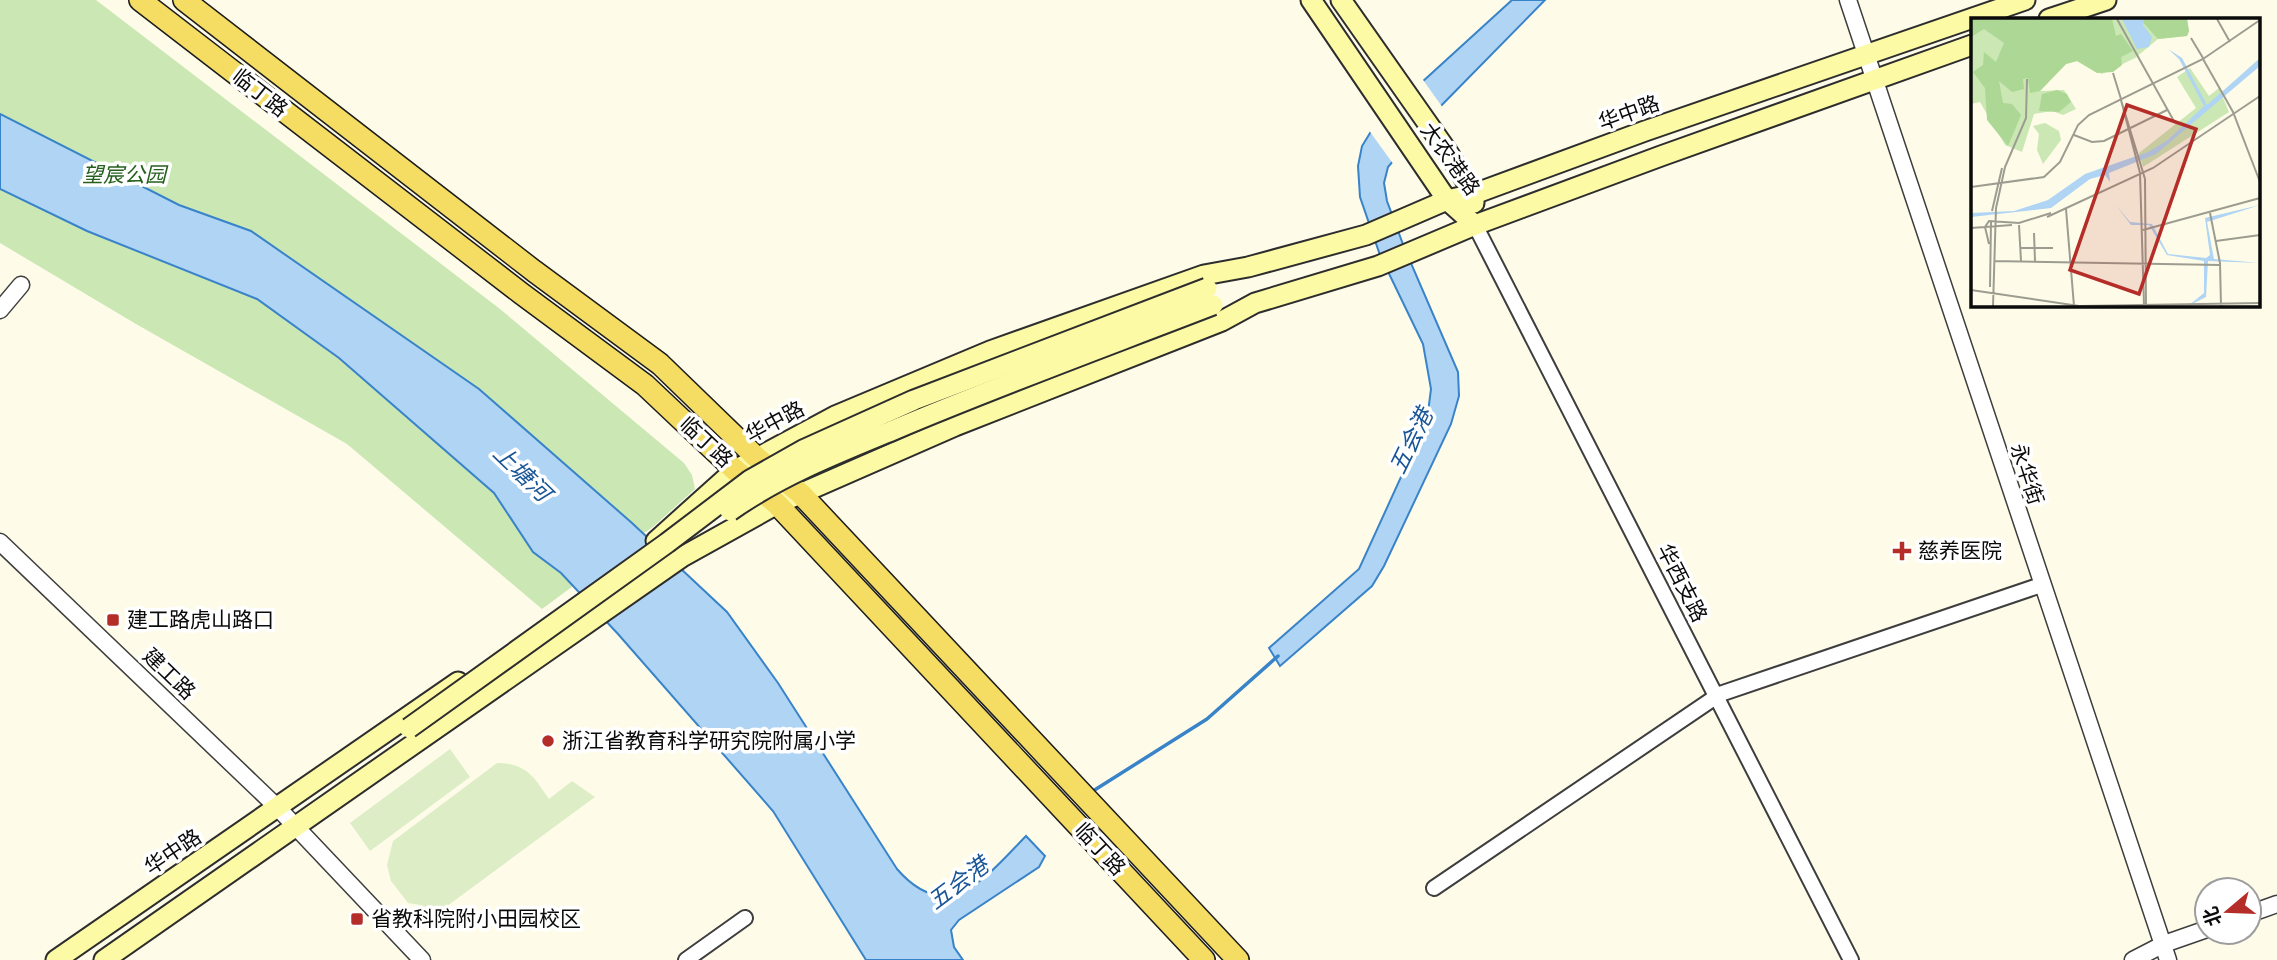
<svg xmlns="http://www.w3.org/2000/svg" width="2277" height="960" font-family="Bitter,'Noto Sans SC',serif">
  <rect width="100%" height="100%" fill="#fefce9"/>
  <path fill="#cae7b4" d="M0 0H96L500 309 684 463 692 475 695 489 654 526 542 609 347 444 136 324 0 243Z"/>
  <g fill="#ddeec6">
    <path d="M450 749 470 777 370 851 350 823Z"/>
    <path d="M497 763C526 763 534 777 549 799L572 781 595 797 424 923 414 911 420 905 408 903 391 881 387 865 393 841Z"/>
  </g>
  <g fill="#afd4f4" stroke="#3983c9" stroke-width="2">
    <path d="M1512 0H1545L1433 114 1388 167 1384 183 1387 201 1404 247 1458 372 1459 396 1451 424 1384 566 1372 586 1280 666 1269 648 1359 569 1427 420 1431 389 1423 344 1380 255 1360 197 1358 166 1362 146 1375 125Z"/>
    <path d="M0 114 179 205 251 231 479 389 632 523 727 612 778 683 897 869C948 928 987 876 1026 836L1045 856 1039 867 959 920 951 930 954 947 963 960H866L773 811 618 634 561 573 533 552 494 493 339 358 257 299 87 231 0 189Z"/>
  </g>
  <path fill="#fefce9" d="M1421 77 1443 108 1394 165 1368 129Z"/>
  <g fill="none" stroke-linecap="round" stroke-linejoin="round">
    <path stroke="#3983c9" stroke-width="3.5" d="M1093 791 1207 719 1278 656"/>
    <defs>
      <g id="minor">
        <path d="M1475 225 1851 960"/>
        <path d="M1434 888 1720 694 2041 585"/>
        <path d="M686 960 745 918"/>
      </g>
      <g id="tertiary">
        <path d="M1848 0 2168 960"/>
        <path d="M0 310 21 285"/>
        <path d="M0 542 278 808 422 960"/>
        <path d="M2249 914 2277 904"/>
        <path d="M2133 960 2164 944 2207 929"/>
      </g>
      <g id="secondary">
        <path d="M1311 0 1447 200 1475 225"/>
        <path d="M1341 0 1447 151 1474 194V203"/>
        <path d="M2049 19 2106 0"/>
        <path d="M656 541 735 470 835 416 990 351 1204 275 1248 267 1366 235 1447 200 1474 194 1645 131 2025 0"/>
        <path d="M56 960 458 682"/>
        <path d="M104 960 682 557 777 504 955 426 1222 321 1255 303 1378 266 1475 225 1661 156 1972 45"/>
      </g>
      <g id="primary">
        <path d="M140 0 522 294 645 385 735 470 777 504 1204 960"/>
        <path d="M184 0 534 271 660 364 756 457 801 494 1238 960"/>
      </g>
    </defs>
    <use href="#minor" stroke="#3e3e3e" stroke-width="18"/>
    <use href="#tertiary" stroke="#3e3e3e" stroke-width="19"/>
    <use href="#secondary" stroke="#2d2d2d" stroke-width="23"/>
    <use href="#primary" stroke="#1c1c1c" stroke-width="24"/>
    <use href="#minor" stroke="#fff" stroke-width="14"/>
    <use href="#tertiary" stroke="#fff" stroke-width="16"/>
    <use href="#secondary" stroke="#fdfaa6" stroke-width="19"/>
    <use href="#primary" stroke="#f5dd63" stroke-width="21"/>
    <defs>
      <g id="secondary-bridge">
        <path d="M730 511C781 475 838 453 896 429 1000 385 1107 346 1213 305"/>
        <path d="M409 728 667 543 750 480 803 450 914 400 1207 288"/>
      </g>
    </defs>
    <use href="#secondary-bridge" stroke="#2d2d2d" stroke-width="23" stroke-linecap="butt"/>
    <use href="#secondary-bridge" stroke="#fdfaa6" stroke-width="19"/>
  </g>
  <g fill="#b52d28" stroke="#fff" stroke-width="2.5">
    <path d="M1898.5 540.5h7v7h7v7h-7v7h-7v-7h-7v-7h7z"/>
    <rect x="106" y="613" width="14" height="14" rx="3.5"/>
    <circle cx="548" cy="741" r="7"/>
    <rect x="350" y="912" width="14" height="14" rx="3.5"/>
  </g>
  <g text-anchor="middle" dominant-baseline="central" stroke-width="7" stroke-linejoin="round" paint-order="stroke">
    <g font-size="21" fill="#0b0b0b" stroke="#fff">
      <text transform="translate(260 93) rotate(38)">临丁路</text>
      <text transform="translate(1629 113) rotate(-20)">华中路</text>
      <text transform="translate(1450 159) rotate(54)">大农港路</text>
      <text transform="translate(775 422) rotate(-28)">华中路</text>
      <text transform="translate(706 442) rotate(43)">临丁路</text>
      <text transform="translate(2027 474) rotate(72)">永华街</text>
      <text transform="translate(1682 583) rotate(63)">华西支路</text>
      <text transform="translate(169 674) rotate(44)">建工路</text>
      <text transform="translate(1100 849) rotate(47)">临丁路</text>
      <text transform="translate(173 852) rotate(-34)">华中路</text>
    </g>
    <g font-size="21" font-style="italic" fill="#265f1e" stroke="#fff">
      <text x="124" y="175">望宸公园</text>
    </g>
    <g font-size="21" fill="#0b0b0b" stroke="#fff" text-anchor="start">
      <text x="1918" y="551">慈养医院</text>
      <text x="127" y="620">建工路虎山路口</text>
      <text x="562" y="741">浙江省教育科学研究院附属小学</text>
      <text x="371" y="919">省教科院附小田园校区</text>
    </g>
    <g font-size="23" font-style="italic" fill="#195597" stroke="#fff">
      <text transform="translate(1411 441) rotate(-64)">五会港</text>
      <text transform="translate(522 473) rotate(44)">上塘河</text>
      <text transform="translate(958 883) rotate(-37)">五会港</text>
    </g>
  </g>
  <g transform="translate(1971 18)">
    <rect width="289" height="289" fill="#fefce9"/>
    <path d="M0 1H216L218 13 216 18 187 21 164 40 131 56 106 43 95 46 69 73 93 72 105 91 92 97 81 93 63 96 51 134 34 127 9 84 0 86ZM219 50 238 78 248 70 258 94 172 149 168 135 225 90 206 59ZM74 105 88 113 90 122 72 146 66 132 68 116 62 108Z" fill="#cae7b4"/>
    <path d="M0 1H141L145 18 150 16 162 33 150 39 151 47 142 54 126 55 106 43 95 46 69 73 59 75 57 60 52 61 53 71 41 74 28 63 32 85 41 86 50 97 37 128 16 102 14 70 2 54 12 47 13 34 25 44 33 25 13 11 0 19ZM169 1H216L218 13 216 18 187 21ZM86 72 96 76 100 84 88 94 68 93 71 76Z" fill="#add794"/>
    <path d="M151 1H173L172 7 181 19 178 29 166 31ZM197 31 211 40 236 87 289 40V48L185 136 138 155 139 164 134 157 119 161 80 190 0 199V195L43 193 77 182 114 156 177 134 197 122 233 88 208 41ZM145 187 159 204 181 206 197 236 235 240 239 237 234 200 289 187 236 204 243 241 289 245 237 243 235 279 217 288 233 275V243L196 237 178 207H160Z" fill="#afd4f4"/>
    <path fill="none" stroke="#9d9c90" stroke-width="2" d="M146 1 204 105M246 1 259 24M220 20 232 40M232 41 262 94 289 164M142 55 150 81M103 117 121 124 133 123 196 92M0 169 73 159 89 144 107 107 118 97 232 41 289 2M95 191 103 288M21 193 31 150M239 195 249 245 250 288M76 199 182 150 289 78M48 207 50 243M0 210 41 207M172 212 289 180M63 215 64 243M245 223 289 217M18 226 14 209 18 203 48 205 80 195M49 230H82M23 243 249 247M19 269 20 204M0 272 108 288 289 285M22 288 25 190 34 149 55 100 56 61M173 288 169 155 150 82 174 161 175 288"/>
    <path fill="#b52d28" fill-opacity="0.15" stroke="#b52d28" stroke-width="3.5" d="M156 87 225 111 168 276 99 252Z"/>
    <rect width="289" height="289" fill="none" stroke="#0b0b0b" stroke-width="3.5"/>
  </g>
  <g transform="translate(2228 911) rotate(251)"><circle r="33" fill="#ffffff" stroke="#9d9d9d" stroke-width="2"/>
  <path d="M0-5L12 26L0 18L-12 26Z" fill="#b52d28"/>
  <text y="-10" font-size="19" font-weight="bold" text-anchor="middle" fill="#0b0b0b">北</text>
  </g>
</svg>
